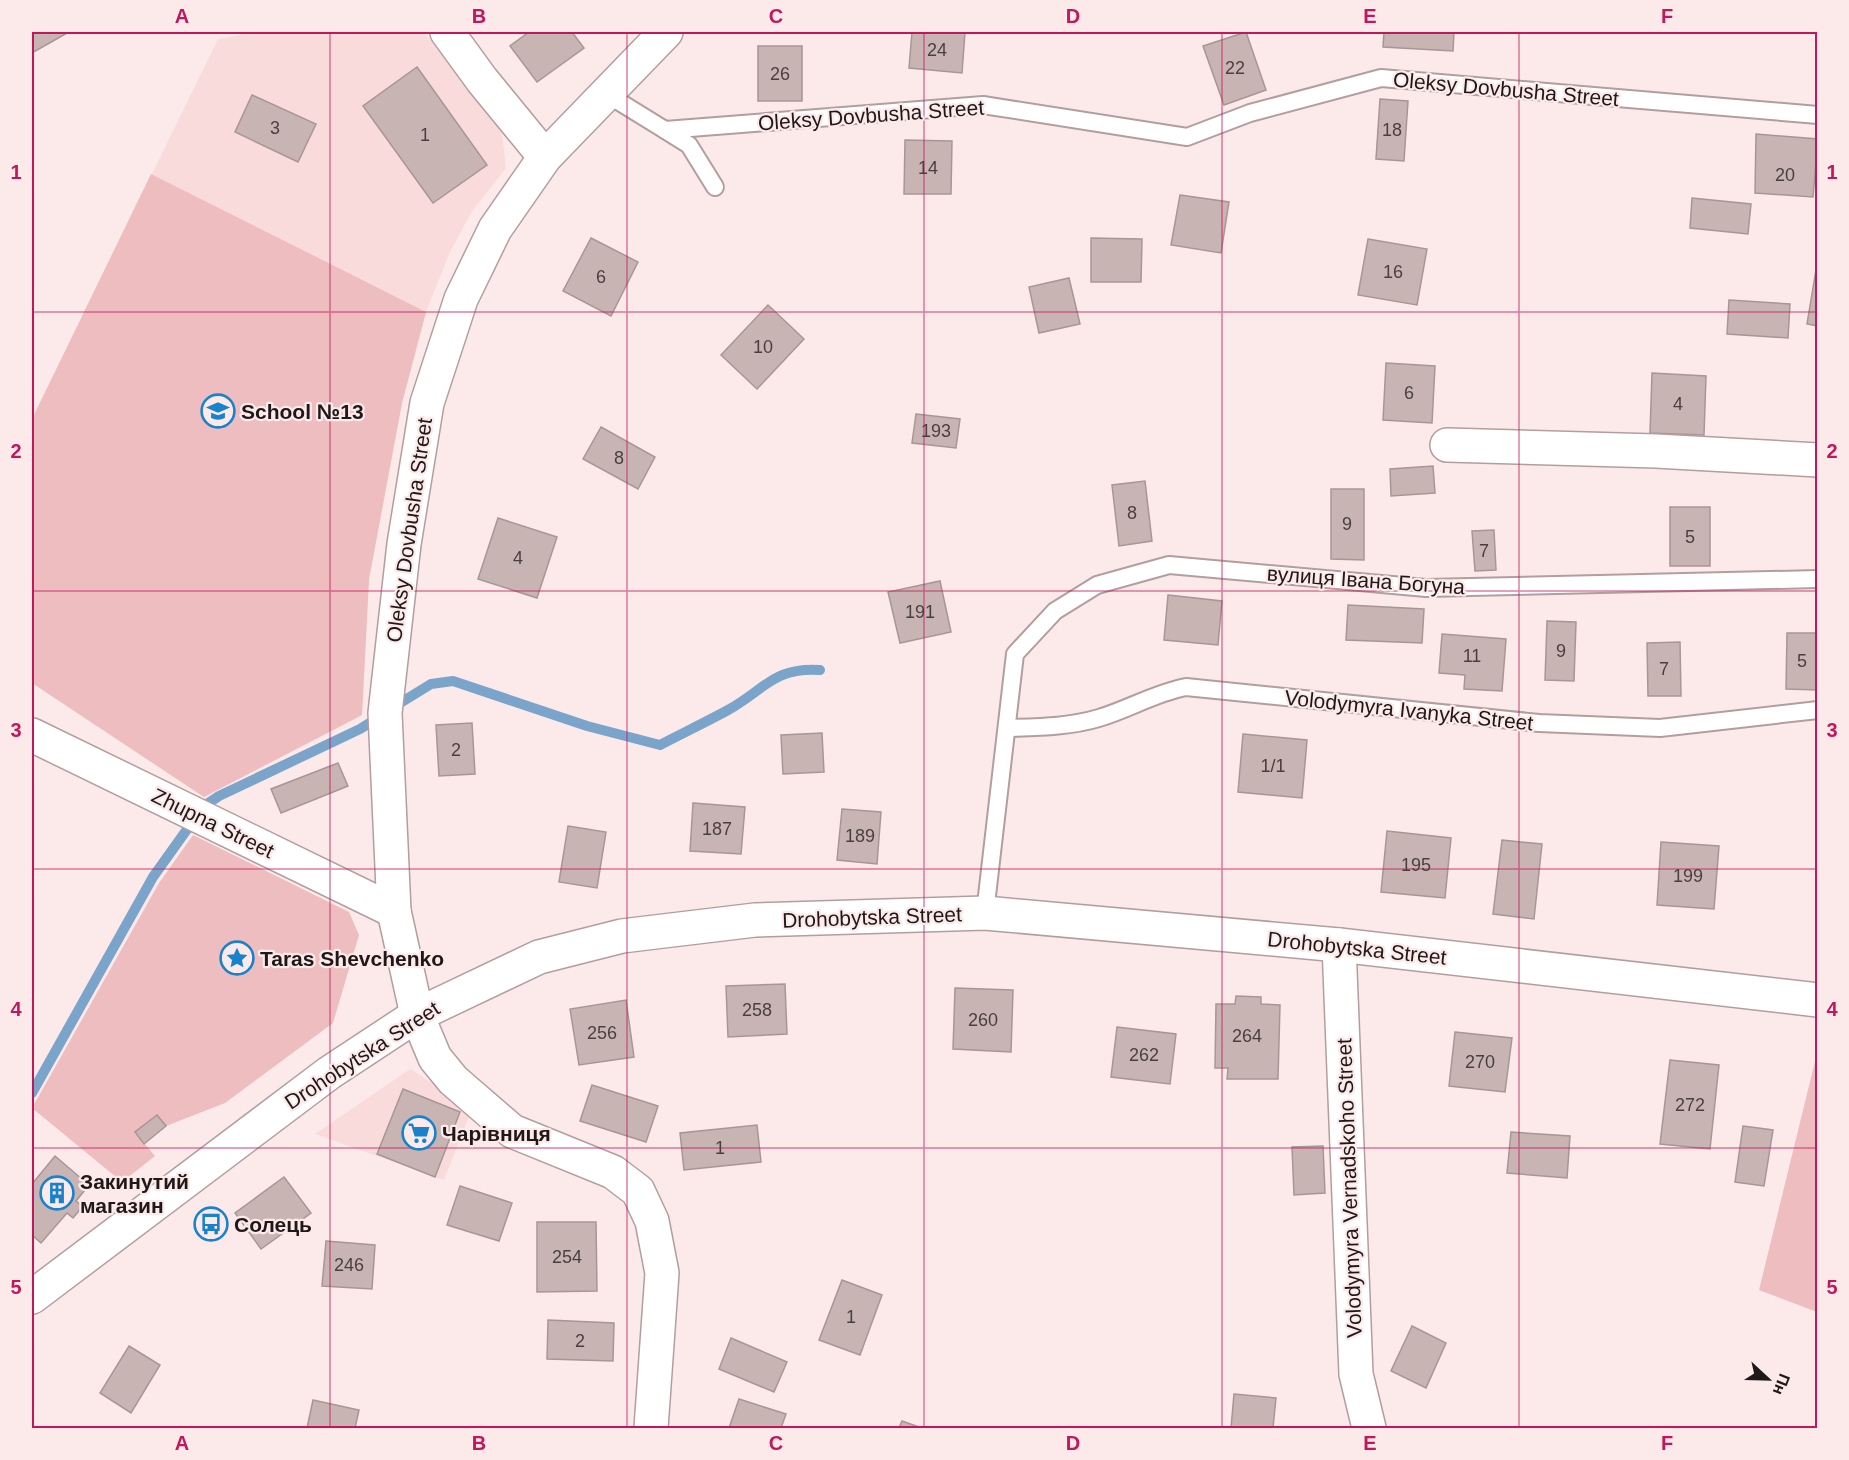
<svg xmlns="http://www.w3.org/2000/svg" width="1849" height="1460" font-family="Helvetica,sans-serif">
  <rect width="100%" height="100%" fill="#fceaeb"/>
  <g fill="#fadbdc">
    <path d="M255 32H424L502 133 506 168 471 213 450 252 426 312 402 403 369 579 362 715 204 797 32 683V419L218 39Z"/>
    <path d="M410 1069 472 1109 444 1180 315 1134Z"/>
  </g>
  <g fill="#eebdbf">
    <path d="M151 174 426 312 402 403 369 579 362 715 204 797 32 683V419Z"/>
    <path d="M193 835 349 912 359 935 333 1023 225 1103 166 1126 156 1115 135 1132 155 1156 122 1182 32 1108 159 883Z"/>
    <path d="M1817 1053V1312L1759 1290Z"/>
  </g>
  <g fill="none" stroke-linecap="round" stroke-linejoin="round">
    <g stroke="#7aa4ca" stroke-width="10">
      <path d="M392 708 431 684 453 681 587 726 660 745C683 733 706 722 728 710 764 690 774 667 820 670"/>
      <path d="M207 804 219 796 360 729 379 717"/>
      <path d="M32 1093 153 877 193 821"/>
    </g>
  </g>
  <g fill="#c9b4b4" stroke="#a99595" stroke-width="1.5">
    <path d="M32 32H69L32 53Z"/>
    <path d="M529 32H572L584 48 537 82 510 46Z"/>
    <path d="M912 32H965L962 73 909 68Z"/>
    <path d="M1246 32 1266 90 1224 105 1203 46Z"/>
    <path d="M1384 32H1454L1453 51 1383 47Z"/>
    <rect x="758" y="46" width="44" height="55"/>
    <path d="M417 67 487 165 433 203 363 106Z"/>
    <path d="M252 95 316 124 298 162 235 132Z"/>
    <path d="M1380 99 1408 101 1404 161 1376 159Z"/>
    <path d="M1756 134 1818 139 1813 197 1755 193Z"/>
    <path d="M905 140 952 141 951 194H904Z"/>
    <path d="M1180 195 1229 202 1221 253 1171 245Z"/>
    <path d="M1692 198 1751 204 1748 234 1690 228Z"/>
    <path d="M591 238 638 262 611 316 563 291Z"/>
    <path d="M1091 238 1142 239 1141 282H1091Z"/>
    <path d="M1368 239 1427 249 1417 305 1358 295Z"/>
    <path d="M1817 264H1818V326L1807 324Z"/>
    <path d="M1069 278 1080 324 1039 333 1029 287Z"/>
    <path d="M1729 300 1790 304 1788 338 1727 334Z"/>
    <path d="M768 305 804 339 757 389 721 355Z"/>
    <path d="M1386 363 1435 366 1432 423 1383 420Z"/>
    <path d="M1652 373 1706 376 1704 435 1650 433Z"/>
    <path d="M916 414 960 419 956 448 912 443Z"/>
    <path d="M601 427 655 457 638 489 583 459Z"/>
    <path d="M1433 466 1435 493 1391 496 1390 469Z"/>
    <path d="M1145 481 1152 541 1119 546 1112 485Z"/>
    <path d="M1331 489H1364V560L1331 559Z"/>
    <rect x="1670" y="507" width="40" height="59"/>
    <path d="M498 518 557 537 537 598 478 579Z"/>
    <path d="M1494 530 1496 570 1475 571 1472 531Z"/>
    <path d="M940 581 951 632 900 643 888 592Z"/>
    <path d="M1168 595 1222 601 1218 645 1164 640Z"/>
    <path d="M1348 605 1424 609 1422 643 1346 640Z"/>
    <path d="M1547 621 1576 622 1574 681 1545 680Z"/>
    <path d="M1787 633H1818V690L1786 689Z"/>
    <path d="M1442 634 1506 639 1502 691 1464 689 1465 675 1439 673Z"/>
    <path d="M1680 642 1681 696H1648L1647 643Z"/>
    <path d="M472 723 475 774 439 776 436 725Z"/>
    <path d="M822 733 824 772 783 774 781 735Z"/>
    <path d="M1243 734 1307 740 1302 798 1238 792Z"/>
    <path d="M338 763 348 786 281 813 271 789Z"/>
    <path d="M693 803 745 807 741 854 690 851Z"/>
    <path d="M842 809 881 812 877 864 837 860Z"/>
    <path d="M568 826 606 832 597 888 559 882Z"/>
    <path d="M1387 831 1451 838 1445 898 1381 892Z"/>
    <path d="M1502 840 1542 844 1534 919 1493 914Z"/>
    <path d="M1661 842 1719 846 1714 909 1657 905Z"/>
    <path d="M785 984 787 1034 728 1037 726 986Z"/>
    <path d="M955 988 1013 990 1011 1052 953 1049Z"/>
    <path d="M1236 996 1261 997V1004L1280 1005 1278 1079H1227L1228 1068H1215L1216 1004H1235Z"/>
    <path d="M626 1000 634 1057 579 1065 570 1009Z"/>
    <path d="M1117 1027 1176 1034 1170 1084 1111 1077Z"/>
    <path d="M1455 1032 1512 1038 1505 1092 1449 1086Z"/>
    <path d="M1670 1060 1719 1065 1710 1149 1660 1144Z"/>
    <path d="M592 1085 658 1106 646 1142 580 1121Z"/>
    <path d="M403 1089 460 1112 435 1177 377 1154Z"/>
    <path d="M157 1115 166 1126 144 1144 135 1132Z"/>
    <path d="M757 1125 761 1162 684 1170 680 1133Z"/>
    <path d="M1743 1126 1773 1130 1764 1186 1735 1182Z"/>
    <path d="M1511 1132 1570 1136 1567 1178 1507 1173Z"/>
    <path d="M1323 1146 1325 1193 1294 1195 1292 1147Z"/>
    <path d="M55 1156 89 1185 76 1201 82 1206 78 1212 73 1218 67 1213 41 1243 32 1235V1184Z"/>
    <path d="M284 1177 311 1213 261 1249 235 1213Z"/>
    <path d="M460 1186 512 1203 499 1241 447 1225Z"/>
    <path d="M537 1222H596L597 1291 537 1292Z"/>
    <path d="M326 1241 375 1245 372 1289 322 1286Z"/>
    <path d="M842 1280 882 1295 860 1355 819 1340Z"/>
    <path d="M548 1320 614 1323 613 1361 547 1359Z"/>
    <path d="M1412 1326 1446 1343 1426 1388 1391 1371Z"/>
    <path d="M731 1338 787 1362 774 1392 719 1369Z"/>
    <path d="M129 1346 160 1365 131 1413 100 1393Z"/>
    <path d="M1234 1394 1276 1398 1273 1428H1231Z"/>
    <path d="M739 1399 786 1414 781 1428H729Z"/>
    <path d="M313 1400 359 1410 355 1428H307Z"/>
    <path d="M902 1421 922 1428H899Z"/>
  </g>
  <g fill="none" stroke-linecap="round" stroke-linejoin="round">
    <defs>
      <g id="lane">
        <path d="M605 93 665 130 983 105 1187 137 1250 113 1381 78 1818 115"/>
        <path d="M665 130 689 145 715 187"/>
        <path d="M1007 728C1038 727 1069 727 1099 718 1129 709 1155 693 1186 687L1539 723 1660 728 1818 710"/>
        <path d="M985 913 1015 654 1055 611 1097 585 1169 565 1426 588 1818 579"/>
      </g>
      <g id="street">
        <path d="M447 32 482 80 545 157"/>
        <path d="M1447 445 1656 451 1818 460"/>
        <path d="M32 735 394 911"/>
        <path d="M1339 945 1356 1374 1369 1428"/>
        <path d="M651 1428 662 1273 652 1221 638 1191 613 1172 512 1131 453 1080 435 1058 417 1015 394 911 385 713 404 544 427 403 461 299 495 229 545 157 666 32"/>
      </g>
      <path id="secondary" d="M32 1297 329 1073 417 1015 539 957 622 936 755 920 985 913 1339 945 1818 1000"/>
    </defs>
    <use href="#lane" stroke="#b39e9f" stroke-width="20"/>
    <use href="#street" stroke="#b39e9f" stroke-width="36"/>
    <use href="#secondary" stroke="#b39e9f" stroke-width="36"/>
    <use href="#lane" stroke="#fff" stroke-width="16"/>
    <use href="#street" stroke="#fff" stroke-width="33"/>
    <use href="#secondary" stroke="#fff" stroke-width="33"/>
  </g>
  <path fill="none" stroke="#c2185b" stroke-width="1.5" stroke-opacity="0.55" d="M330 32V1428M627 32V1428M924 32V1428M1222 32V1428M1519 32V1428M32 312H1818M32 591H1818M32 869H1818M32 1148H1818"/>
  <defs>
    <symbol id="school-ring" viewBox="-11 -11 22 22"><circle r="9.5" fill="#fceaeb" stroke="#1882cd" stroke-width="1.5"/><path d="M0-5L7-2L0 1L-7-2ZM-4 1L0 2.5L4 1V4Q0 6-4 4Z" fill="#1882cd"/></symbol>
    <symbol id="sight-ring" viewBox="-11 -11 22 22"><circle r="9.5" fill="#fceaeb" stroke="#1882cd" stroke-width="1.5"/><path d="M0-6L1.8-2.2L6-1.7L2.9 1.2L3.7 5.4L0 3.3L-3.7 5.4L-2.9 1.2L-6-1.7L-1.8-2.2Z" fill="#1882cd"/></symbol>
    <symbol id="supermarket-ring" viewBox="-11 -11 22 22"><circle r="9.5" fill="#fceaeb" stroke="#1882cd" stroke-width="1.5"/><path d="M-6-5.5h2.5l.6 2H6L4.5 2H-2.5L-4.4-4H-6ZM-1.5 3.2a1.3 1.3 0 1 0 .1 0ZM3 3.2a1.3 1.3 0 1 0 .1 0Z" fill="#1882cd"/></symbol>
    <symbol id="building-ring" viewBox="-11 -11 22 22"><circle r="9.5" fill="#fceaeb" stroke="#1882cd" stroke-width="1.5"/><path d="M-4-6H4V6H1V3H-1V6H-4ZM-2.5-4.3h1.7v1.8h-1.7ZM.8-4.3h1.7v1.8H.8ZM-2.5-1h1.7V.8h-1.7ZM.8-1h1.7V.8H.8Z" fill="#1882cd"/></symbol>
    <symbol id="bus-ring" viewBox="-11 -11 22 22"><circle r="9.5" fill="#fceaeb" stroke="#1882cd" stroke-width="1.5"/><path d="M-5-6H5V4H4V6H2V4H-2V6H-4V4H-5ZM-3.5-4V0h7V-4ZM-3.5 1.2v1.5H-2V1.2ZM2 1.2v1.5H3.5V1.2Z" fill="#1882cd"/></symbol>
  </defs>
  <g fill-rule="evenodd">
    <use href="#school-ring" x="199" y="392" width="38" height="38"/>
    <use href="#sight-ring" x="218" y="939" width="38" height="38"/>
    <use href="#supermarket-ring" x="400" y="1114" width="38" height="38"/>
    <use href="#building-ring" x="38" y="1174" width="38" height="38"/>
    <use href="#bus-ring" x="192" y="1205" width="38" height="38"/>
  </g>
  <g text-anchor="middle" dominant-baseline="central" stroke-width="4.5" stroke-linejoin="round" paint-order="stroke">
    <g font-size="18" fill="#4a3f3f">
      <text x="937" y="50">24</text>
      <text x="1235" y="68">22</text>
      <text x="780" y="74">26</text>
      <text x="275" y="128">3</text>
      <text x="1392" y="130">18</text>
      <text x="425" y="135">1</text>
      <text x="928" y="168">14</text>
      <text x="1785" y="175">20</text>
      <text x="1393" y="272">16</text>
      <text x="601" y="277">6</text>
      <text x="763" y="347">10</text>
      <text x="1409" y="393">6</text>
      <text x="1678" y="404">4</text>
      <text x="936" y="431">193</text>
      <text x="619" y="458">8</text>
      <text x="1132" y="513">8</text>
      <text x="1347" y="524">9</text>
      <text x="1690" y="537">5</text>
      <text x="1484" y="551">7</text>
      <text x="518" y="558">4</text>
      <text x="920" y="612">191</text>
      <text x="1561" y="651">9</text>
      <text x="1472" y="656">11</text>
      <text x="1802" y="661">5</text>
      <text x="1664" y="669">7</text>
      <text x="456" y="750">2</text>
      <text x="1273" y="766">1/1</text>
      <text x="717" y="829">187</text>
      <text x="860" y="836">189</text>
      <text x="1416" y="865">195</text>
      <text x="1688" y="876">199</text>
      <text x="757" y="1010">258</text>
      <text x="983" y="1020">260</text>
      <text x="602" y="1033">256</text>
      <text x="1247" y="1036">264</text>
      <text x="1144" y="1055">262</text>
      <text x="1480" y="1062">270</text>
      <text x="1690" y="1105">272</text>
      <text x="720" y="1148">1</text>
      <text x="567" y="1257">254</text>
      <text x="349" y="1265">246</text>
      <text x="851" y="1317">1</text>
      <text x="580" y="1341">2</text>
    </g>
    <g font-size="21" fill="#201818" stroke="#fceaeb">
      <text transform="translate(1506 89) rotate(5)">Oleksy Dovbusha Street</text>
      <text transform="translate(871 115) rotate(-4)">Oleksy Dovbusha Street</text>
      <text transform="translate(409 530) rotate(-82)">Oleksy Dovbusha Street</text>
      <text transform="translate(1366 580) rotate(4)">вулиця Івана Богуна</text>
      <text transform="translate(1409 710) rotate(6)">Volodymyra Ivanyka Street</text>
      <text transform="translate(213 823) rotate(26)">Zhupna Street</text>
      <text transform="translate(872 917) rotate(-2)">Drohobytska Street</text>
      <text transform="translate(1357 948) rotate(6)">Drohobytska Street</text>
      <text transform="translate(362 1055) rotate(-33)">Drohobytska Street</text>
      <text transform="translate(1349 1188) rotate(-92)">Volodymyra Vernadskoho Street</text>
    </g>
    <g font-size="21" font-weight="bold" fill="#201818" stroke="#fceaeb" text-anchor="start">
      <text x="241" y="411">School №13</text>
      <text x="260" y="958">Taras Shevchenko</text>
      <text x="442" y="1133">Чарівниця</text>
      <text x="80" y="1181">Закинутий<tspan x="80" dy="24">магазин</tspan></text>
      <text x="234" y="1224">Солець</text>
    </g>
  </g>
  <rect width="1849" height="1460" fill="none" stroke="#fceaeb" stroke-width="66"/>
  <g transform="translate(1768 1379) rotate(112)" stroke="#fceaeb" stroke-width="4.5" paint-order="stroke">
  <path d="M0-4.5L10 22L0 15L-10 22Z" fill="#201818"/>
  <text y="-9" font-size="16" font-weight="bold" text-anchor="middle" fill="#201818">Пн</text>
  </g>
  <rect x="33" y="33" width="1783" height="1394" fill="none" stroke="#c2185b" stroke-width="2"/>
  <g font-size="20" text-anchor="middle" font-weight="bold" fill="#c2185b">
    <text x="182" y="23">A</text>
    <text x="479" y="23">B</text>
    <text x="776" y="23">C</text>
    <text x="1073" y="23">D</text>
    <text x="1370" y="23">E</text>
    <text x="1667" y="23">F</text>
    <text x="16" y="179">1</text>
    <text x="1832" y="179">1</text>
    <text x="16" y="458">2</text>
    <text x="1832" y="458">2</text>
    <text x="16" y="737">3</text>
    <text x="1832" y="737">3</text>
    <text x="16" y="1016">4</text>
    <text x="1832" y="1016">4</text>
    <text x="16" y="1294">5</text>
    <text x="1832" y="1294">5</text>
    <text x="182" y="1450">A</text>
    <text x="479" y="1450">B</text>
    <text x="776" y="1450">C</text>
    <text x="1073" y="1450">D</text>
    <text x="1370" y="1450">E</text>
    <text x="1667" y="1450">F</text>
  </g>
</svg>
